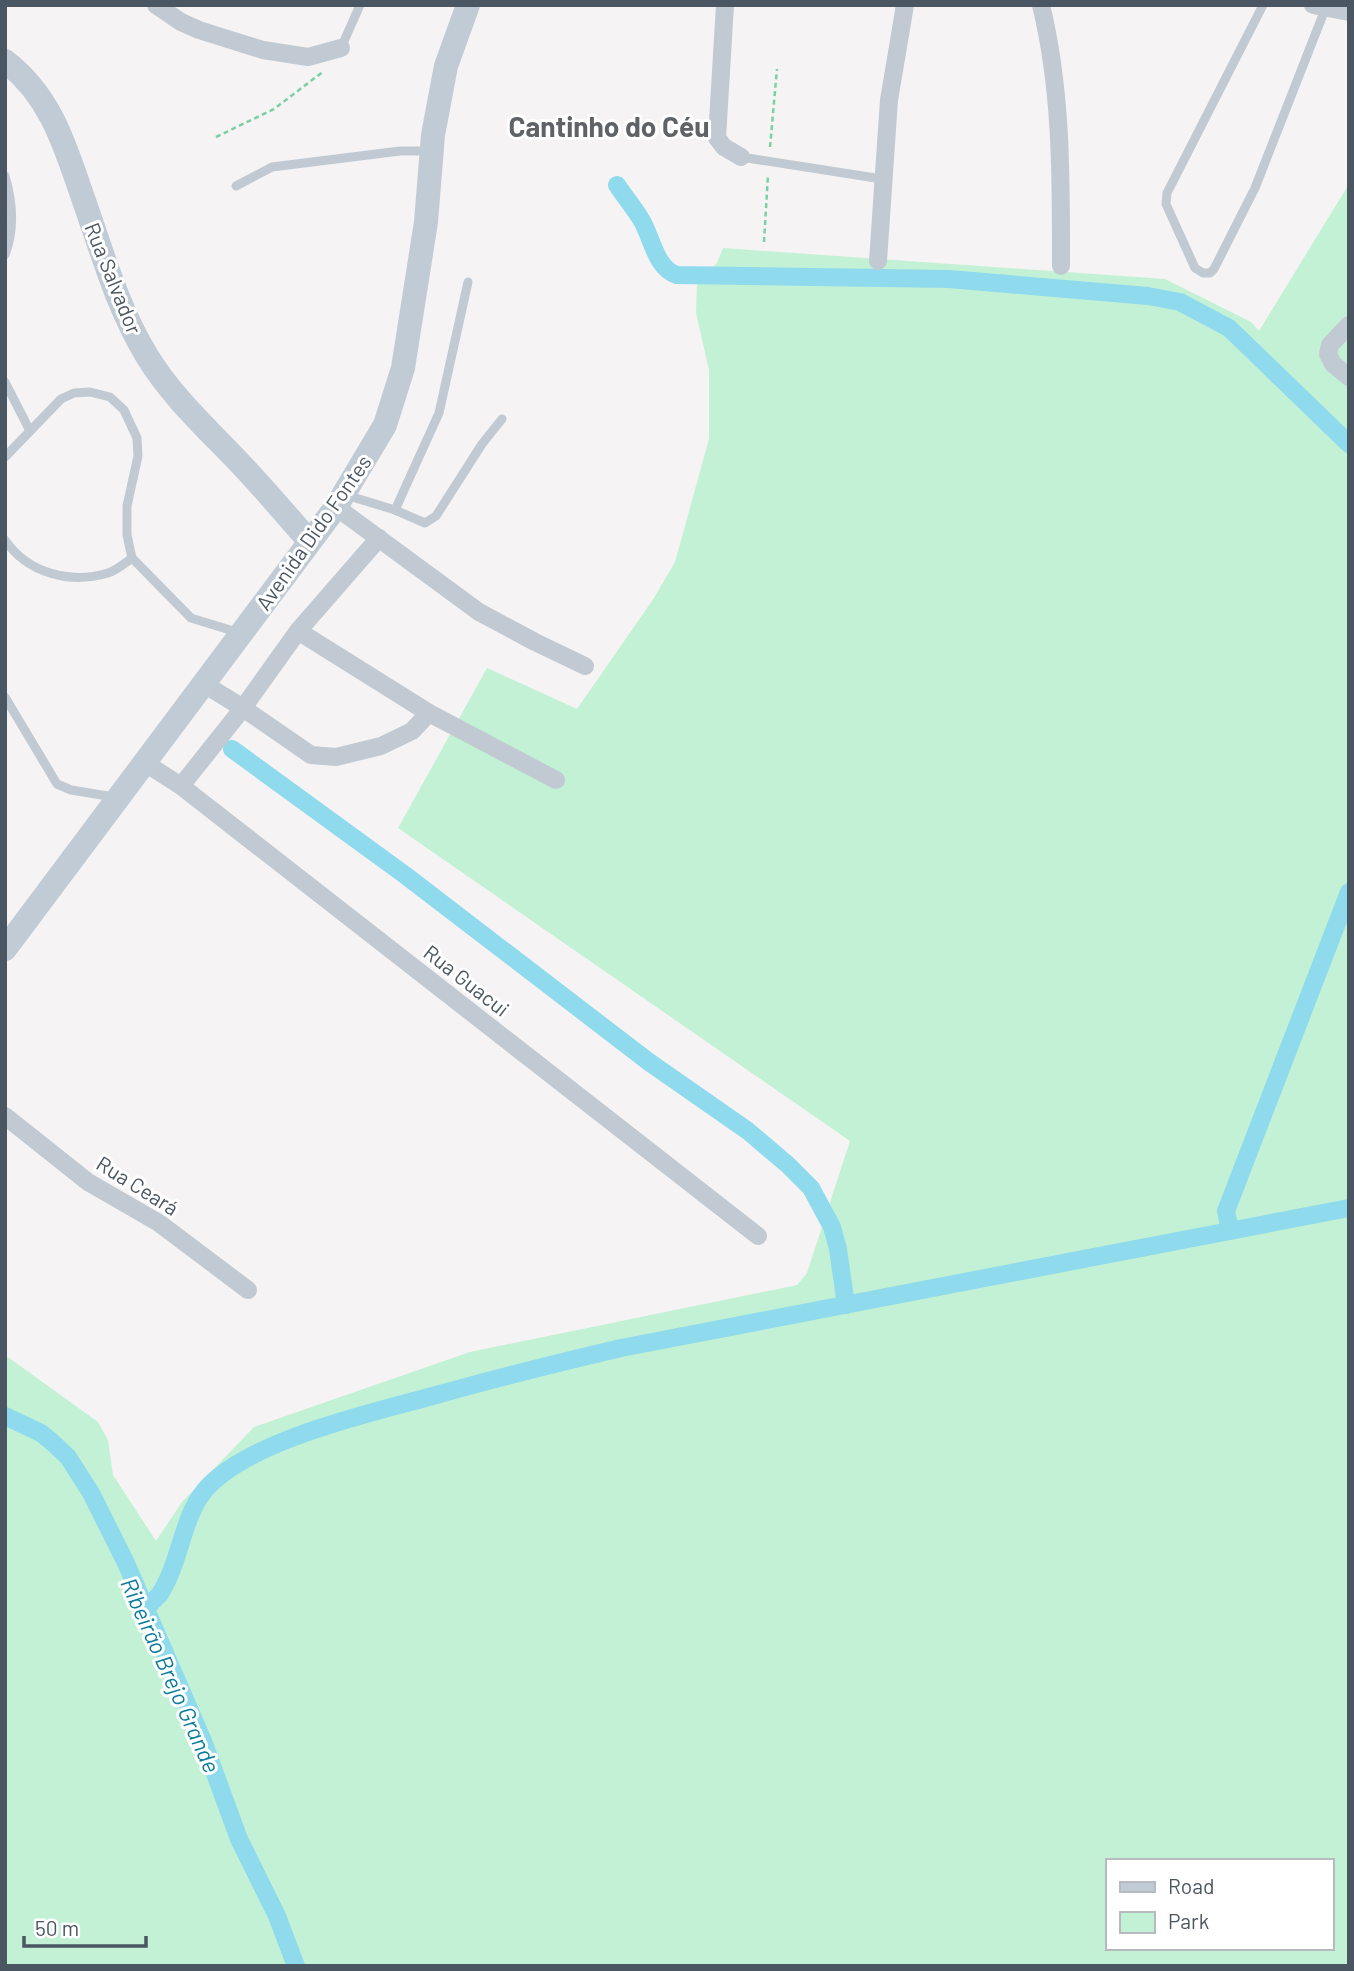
<svg xmlns="http://www.w3.org/2000/svg" width="1354" height="1971" font-family="Barlow,sans-serif">
  <rect width="100%" height="100%" fill="#f5f3f3"/>
  <path fill="#c3f1d5" fill-rule="evenodd" d="M1349 184V1966H5V1355L98 1422 108 1440 113 1475 156 1541 182 1502 254 1427 470 1352 797 1285 807 1273 850 1141 398 828 487 668 577 709 654 598 675 562 709 439V370L696 313 697 283 717 263 723 248 1165 279 1251 322 1259 331ZM1107 1861H1331V1948H1107Z"/>
  <g fill="none" stroke-linecap="round" stroke-linejoin="round">
    <g stroke="#90daee" stroke-width="18">
      <path d="M617 185C625 197 635 209 642 221 652 238 656 269 677 275L949 279 1148 296 1180 302 1229 328 1349 444"/>
      <path d="M232 749 405 875 649 1062 748 1131 788 1165 811 1188 832 1227 838 1249 846 1305"/>
      <path d="M1230 1230 1226 1211 1349 892"/>
      <path d="M5 1416 41 1433 52 1442 68 1457 91 1493 126 1563 203 1741 239 1839 277 1916 296 1966"/>
      <path d="M145 1609 160 1594 166 1583C181 1554 184 1515 205 1490 247 1441 367 1414 429 1397 493 1379 557 1363 621 1348L1349 1208"/>
    </g>
    <g stroke="#7ad0a6" stroke-width="2.5" stroke-dasharray="5 3.5" stroke-linecap="butt">
      <path d="M216 137 274 109 324 71"/>
      <path d="M770 147 777 69"/>
      <path d="M764 242 768 175"/>
    </g>
    <g stroke="#c1cad2" stroke-width="9">
      <path d="M1263 5 1167 193 1166 204 1195 268 1203 273H1210L1214 269 1255 188 1326 7"/>
      <path d="M341 48 360 5"/>
      <path d="M741 157 882 179"/>
      <path d="M5 176C13 203 15 229 5 255"/>
      <path d="M236 186 272 167 400 151H431"/>
      <path d="M5 382 30 431"/>
      <path d="M5 457 61 399 74 393 90 392 110 397 124 410 137 438 138 456 127 506V535L132 558 191 618 240 633"/>
      <path d="M346 495 395 510 439 413 468 282"/>
      <path d="M395 510 425 523 436 516 482 444 502 419"/>
      <path d="M5 540C28 574 71 584 108 573 117 570 125 563 132 558"/>
      <path d="M5 697 57 784 71 790 114 797"/>
    </g>
    <g stroke="#c1cad2" stroke-width="18">
      <path d="M156 5 181 22 199 30 263 50 308 57 341 48"/>
      <path d="M725 5 717 138 724 147 741 157"/>
      <path d="M1041 5C1062 91 1061 178 1061 266"/>
      <path d="M1313 5 1349 12"/>
      <path d="M878 261 889 100 905 5"/>
      <path d="M1349 325 1330 345 1328 354 1333 364 1349 377"/>
      <path d="M336 507 479 612 535 642 585 666"/>
      <path d="M298 631 429 713 556 780"/>
      <path d="M204 684 243 708 311 755 336 757 381 746 412 731 429 713"/>
      <path d="M145 763 181 786 758 1236"/>
      <path d="M181 786 243 708 298 631 379 538"/>
      <path d="M5 1116 88 1182 159 1223 248 1290"/>
    </g>
    <g stroke="#c1cbd6" stroke-width="24">
      <path d="M5 61C51 96 65 146 83 198 102 251 117 307 147 356 170 394 203 425 234 457 260 484 284 512 309 541"/>
      <path d="M5 949 336 507 385 425 403 368 426 222 433 135 446 66 468 5"/>
    </g>
  </g>
  <g text-anchor="middle" dominant-baseline="central" stroke-width="6" stroke-linejoin="round" paint-order="stroke">
    <g font-size="21" fill="#4a5661" stroke="#fff">
      <text transform="translate(114 278) rotate(68)">Rua Salvador</text>
      <text transform="translate(313 532) rotate(-55)">Avenida Dido Fontes</text>
      <text transform="translate(467 980) rotate(38)">Rua Guacui</text>
      <text transform="translate(138 1185) rotate(32)">Rua Ceará</text>
    </g>
    <g font-size="23" font-style="italic" fill="#0c7c9b" stroke="#fff">
      <text transform="translate(171 1675) rotate(66)">Ribeirão Brejo Grande</text>
    </g>
    <g font-size="28" font-weight="bold" fill="#5f6368" stroke="#fff">
      <text x="609" y="126">Cantinho do Céu</text>
    </g>
  </g>
  <rect width="1354" height="1971" fill="none" stroke="#4a5661" stroke-width="14"/>
  <rect x="1106" y="1859" width="228" height="91" fill="#ffffff" stroke="#b7bbc0" stroke-width="2"/>
  <rect x="1120" y="1882" width="35" height="10" fill="#c1cbd6" stroke="#b7bbc0" stroke-width="2"/>
  <text x="1168" y="1894" font-size="21" fill="#4a5661">Road</text>
  <rect x="1120" y="1912" width="35" height="21" fill="#c3f1d5" stroke="#b7bbc0" stroke-width="2"/>
  <text x="1168" y="1929" font-size="21" fill="#4a5661">Park</text>
  <path d="M24 1936v10h122v-10" fill="none" stroke="#4a5661" stroke-width="3.5"/>
  <text x="35" y="1936" font-size="21" fill="#4a5661" stroke="#ffffff" stroke-width="5" paint-order="stroke">50 m</text>
</svg>
